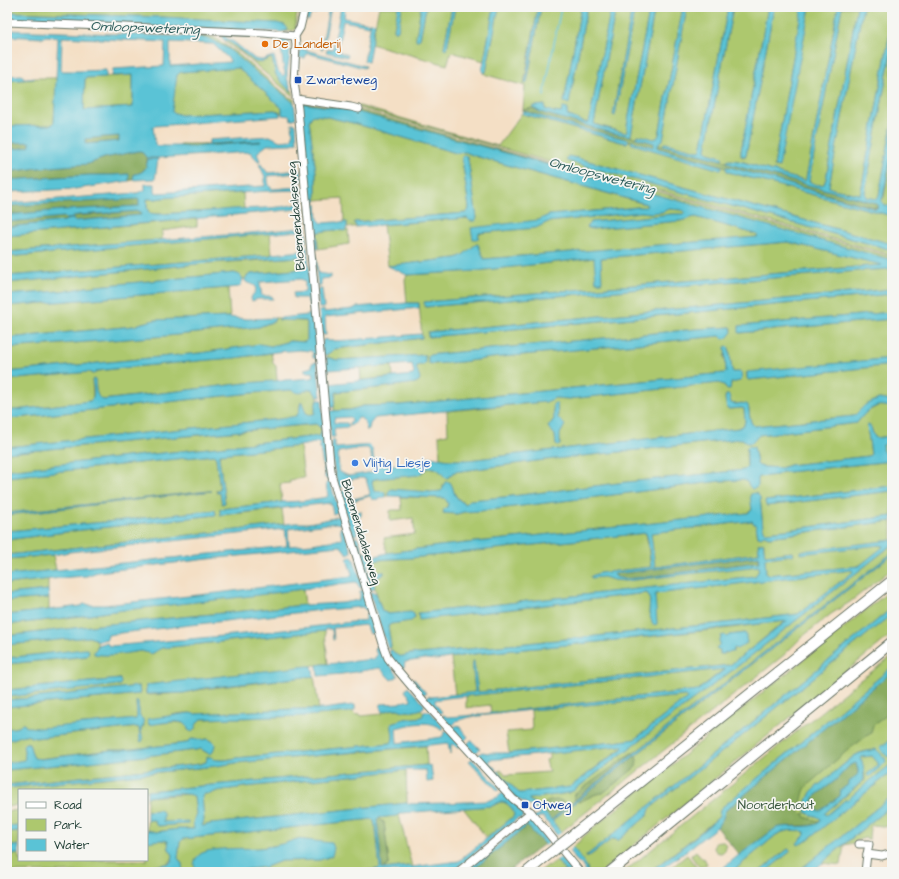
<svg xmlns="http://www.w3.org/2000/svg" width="899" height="879" font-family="'Architects Daughter',sans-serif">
  <rect width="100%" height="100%" fill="#f6f6f2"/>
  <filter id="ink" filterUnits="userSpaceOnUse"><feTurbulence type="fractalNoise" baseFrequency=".025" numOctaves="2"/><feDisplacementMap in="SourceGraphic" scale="8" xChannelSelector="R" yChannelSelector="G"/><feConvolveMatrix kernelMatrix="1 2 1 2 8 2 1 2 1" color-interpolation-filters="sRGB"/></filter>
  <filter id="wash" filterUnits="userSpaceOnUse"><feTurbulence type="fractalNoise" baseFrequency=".012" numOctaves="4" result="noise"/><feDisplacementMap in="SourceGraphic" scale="16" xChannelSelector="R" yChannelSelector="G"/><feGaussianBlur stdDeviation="0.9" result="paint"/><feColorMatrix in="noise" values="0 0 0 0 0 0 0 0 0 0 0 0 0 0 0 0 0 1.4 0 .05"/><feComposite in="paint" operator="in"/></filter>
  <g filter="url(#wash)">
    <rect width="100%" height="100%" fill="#f4dfc5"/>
    <g fill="#adc86e" stroke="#668251" fill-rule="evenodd">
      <path d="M7 7H298L295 28 298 25 301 7H302L297 28 294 30 286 32 164 17 7 12Z"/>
      <path d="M379 7H398L394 29 395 31H397L398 30 402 7H421L416 37 420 39 426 7H452L444 47 447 48 455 7H494L484 61 451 52 447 65 371 44Z"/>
      <path d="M499 7H538L524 83H527L541 7H581L564 102 573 84 587 7H611L589 122C581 123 573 118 567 115V108L563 107 561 113 553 112 545 109V105L534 106 533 108 523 110 525 86 487 75 483 73H485L486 72Z"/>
      <path d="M616 7H632L613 115 614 116 615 115 635 7H650L627 126V133H626L594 124Z"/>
      <path d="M655 7H683L659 135 658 138 653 139 639 135 637 136 636 138 630 136 631 135Z"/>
      <path d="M687 7H728L701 150 698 151 664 143 722 157 708 153 706 149 733 7H768L741 151V156L743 157 746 156 774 7H802L774 166 778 167 810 7H838L806 179 805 181 780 174 775 171H772C762 168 753 165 744 162 740 161 735 161 731 160L743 168 873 202 877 204 878 207 877 208 726 170 728 172 892 216V244L577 158 566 159 567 161 892 250V255L655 189 568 167 356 107V105L498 146 522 113 523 114 621 142 627 143 629 140 632 141 631 143 658 144 663 139Z"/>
      <path d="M842 7H857L826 179 824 184C819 186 814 184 809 182V180Z"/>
      <path d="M863 7H892V21L861 191 860 194H858L833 189 829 187V186Z"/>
      <path d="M197 36H209L215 38 238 54 289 97 294 99V103L257 73 247 64 210 39 197 37Z"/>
      <path d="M227 41 231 43 255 62 259 63 272 58 275 72 277 77 291 91V89L293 91V96L240 52 225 42Z"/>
      <path d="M892 47V124L879 195 877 199 866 197 865 192Z"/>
      <path d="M238 68 282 108V112L280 113 275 110 181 115 171 112 177 74 180 72Z"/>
      <path d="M133 75V107L84 110 85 78Z"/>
      <path d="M35 78H57L54 122 52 125 7 126V81L34 79Z"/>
      <path d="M298 101 359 110 568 169 655 191 892 257V260L358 112 352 110 299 103Z"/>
      <path d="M314 115 323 116 353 123 456 153 465 152 475 156 638 202 641 203 646 204 647 206 645 208 639 207 549 215 538 220 479 233 535 228 548 222 641 212 651 213 662 212 669 209 681 210 685 212 683 214H672L591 222 588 228 592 229 680 221C686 220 692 217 696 217L758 235 759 237 484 259 477 244C470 248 464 256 456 258L388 266 383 225 467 218 471 221 476 220 477 218 468 159 467 156 462 157V159L469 208 468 211 466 213 355 222 356 227H347V223L344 222 343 198 316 200V172L309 121 312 116Z"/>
      <path d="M892 152V206C888 206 884 205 881 201L884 197Z"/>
      <path d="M243 193 244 209 156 214 149 213 147 207V199H156L162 198Z"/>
      <path d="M197 219V226L162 231V240L7 252V236Z"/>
      <path d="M334 230H348L349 244 318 249 317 234 318 232Z"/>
      <path d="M270 233 272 255 7 276V257Z"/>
      <path d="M788 242 884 265 868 266 425 302V307L870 270 892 269V289L428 332V337L892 294V312L739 326 740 333 892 319V358L746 373 747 378 749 380 892 365V401L879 399 865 405 854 416 754 426C749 421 750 415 749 409L743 403 733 404 731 403 729 395 725 396 726 402 729 409 742 408 744 409 745 421 744 425 739 428 468 460H450L440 459 439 435 448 434 447 411 545 402 555 398 569 399 719 383 724 385 727 389H730L731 383 740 381 742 376 740 372H733L732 370 729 348 724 356 726 363V372L724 373 400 405 363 406 350 410H341L334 411 335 392 386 387 415 383 419 381C419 374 417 374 416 367L418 365H423L425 355 337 360 327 357 326 354 331 350 335 349 422 338 419 303H407L405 279 407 275 476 271 595 258 596 282H601V258ZM731 327 732 328C732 334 728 337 723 339L720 336 491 358 461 362 432 364 428 363V355L697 329ZM557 404 560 445H556L555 435 548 427 554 419Z"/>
      <path d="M296 257H299L301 263 304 266V268L294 270 251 274 247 276 245 279H243C241 275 238 274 234 273L86 287 72 290 7 295V283L207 263 250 261Z"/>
      <path d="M228 288 230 317 155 320 142 323 134 326 7 338V306Z"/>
      <path d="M275 318H279V320L305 321 307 322V340L306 342 290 341 271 346H251L200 353 7 372V348L166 336 259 327 274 321Z"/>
      <path d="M271 353 273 363 276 366 277 381 246 383 102 400C95 397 96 387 95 379L92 380 93 396V399L90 401 7 411V380L89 372 92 374H94L97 371C134 367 170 363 207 360 229 358 250 357 271 353Z"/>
      <path d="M392 366 393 377 361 380 360 367Z"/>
      <path d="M307 389H312L317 396 318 397V400C315 403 315 409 315 413 312 415 309 415 305 413L302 402 300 404 299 412 296 417 280 419 7 447V419L252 393 291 390 302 392Z"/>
      <path d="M879 405 892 407V417L891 421 892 434 891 436 876 438 874 436 871 427 867 426 871 454 869 456 789 465 781 468 765 467 759 466 757 464 756 455 747 447 746 455 747 467 744 470 627 482 504 497 471 500 465 504C457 498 455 496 452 486L443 485V489L441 491 437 492H388V496L385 497V492L374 491 372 482 373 480 376 479 418 475C421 474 423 472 425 470 433 464 443 473 449 477L454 472 536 461 739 439H743L745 441 755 439 759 435 857 423 865 413Z"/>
      <path d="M316 424 321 428C322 431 321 434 318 436L7 470V453Z"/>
      <path d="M892 442V454L888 455 883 453 882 449 883 445Z"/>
      <path d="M300 446 304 478 290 480V483L280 484 282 502 220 509 221 515 282 509 284 525 7 555V540L73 531 216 515 215 510 105 522 7 531V515L212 491H209L7 513V477L214 455 216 458 220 489 216 490V492H219L220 493 222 504 225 503 219 457 220 454Z"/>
      <path d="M892 461V486L765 501 766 506 892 491V516L786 530 765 532 763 528 760 497 753 493 752 510 748 513 439 546 387 553 384 538 415 534 413 518 390 521V511L392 510H402L401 497 446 498 448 504 443 513 457 514 464 512 480 511 629 493 720 481 744 480 747 482 758 484V479L759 477 777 475 782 472H788Z"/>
      <path d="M752 521 756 526 758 536 764 535 769 537 892 521V540L862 544 884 546V547C874 554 865 565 853 567L767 575 766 574 765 558 793 555 794 553 793 552 764 555V543L759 553 655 567 650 533Z"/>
      <path d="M646 533 651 567 599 573C607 579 615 580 625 581L759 565 758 572 756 576 419 613V619L489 612 647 593 650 597 649 613 653 625H655V594L850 570H852L853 572 798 614 733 622 419 654 412 653 400 657 396 655 390 648 391 646 388 626 391 624 403 622 415 618 414 614 411 612 388 614 382 611 374 585 375 579 384 574V572L375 571 373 569 374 561 376 560 411 558Z"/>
      <path d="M892 545V553L634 753H633L574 795V799L575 800 566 807 565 803C554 799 548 799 540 808L529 800V799L568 793 573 791 742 663Z"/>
      <path d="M53 555 56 570 7 575V559Z"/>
      <path d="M892 555V569L850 602 831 614 802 637 784 655 561 832 553 822V820L577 801 579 802 596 794 603 793 637 760 636 755Z"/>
      <path d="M48 579V590L7 594V584Z"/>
      <path d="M303 589 305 605 99 625 7 636V625L90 615 107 612Z"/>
      <path d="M892 589V608L705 761 586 856 587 858 612 839 619 840 648 815 650 809 653 806 732 744 892 614V634L601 872H588L587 867 572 847 580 841V840L594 827Z"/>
      <path d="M49 598V610L7 615V601Z"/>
      <path d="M787 620 730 665 478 692 473 661H472L475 692 455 695 451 658 474 654 598 642 731 628ZM745 633 747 643C739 647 731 649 724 654H720L721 638 727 637 729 635Z"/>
      <path d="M325 631 328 664H323L317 665H313L312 666 146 685V694L151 695 183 693 204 689 314 676 319 709H293L195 714C179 710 163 718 149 724 157 724 179 720 185 724 187 725 188 728 188 730L196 728C196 723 197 721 202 719L307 716 352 711 356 715 360 714 361 716 382 714V712L394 709H397L405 711H414L420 709 424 712 422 717 403 719 392 723C391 730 395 736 392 743L236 758 224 760 207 759 206 762 200 764 7 785V770L129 758 196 750 201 749 207 753 215 745 214 742 208 739 201 740 193 738 186 743 123 750H111L55 757 36 759 34 758 32 754 29 743H25L23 745 25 758 24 761 7 763V740C14 740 19 736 24 735 28 735 31 737 35 738L138 727 139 728 141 742 142 741 141 730 142 726H144L140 717 138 703H136L137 716 136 719C119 721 101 723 83 724 70 726 39 731 27 727 25 726 24 725 22 724L19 727 7 729V707L140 694 139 686 32 698 7 700V697L46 693 120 679 7 690V664L81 657 87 656 88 649 7 658V645L89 637 95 639 97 641V648L104 655 141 651C146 652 149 654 154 653L157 649 162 648Z"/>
      <path d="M892 657V667L720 809 719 817 683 846 649 872H624L860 680Z"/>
      <path d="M724 669 698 690 491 713 490 705 466 708V696Z"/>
      <path d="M892 678V739L890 740 880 747 885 754 889 757 892 754V766H889L847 800H845L830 813 826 815 825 813 865 780C865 774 863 766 860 759L862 757 872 756 878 761V766L868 774 870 776 885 763 877 750C871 750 864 751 859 753 848 759 839 769 829 777 823 782 813 788 809 796 806 802 806 807 808 814L819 817 821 820 776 832 788 758Z"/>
      <path d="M684 696H686L687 698 635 739 614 742 509 753 506 732 532 730 531 710Z"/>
      <path d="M426 746 427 765 147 791V790H19V805L7 807V788L217 766 236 763Z"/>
      <path d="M619 746H622L623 747 570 787 520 793 518 792 498 771 502 770 506 775 549 772 546 760 550 758V753Z"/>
      <path d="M406 770 407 803 210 824 202 826 204 820 202 796 204 794H210L217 791 245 787Z"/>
      <path d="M891 773 892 774V796L797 872H765L791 851 788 849 759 872H732L776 835C784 830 796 829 805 832V842L884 778Z"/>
      <path d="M191 794 194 796 196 813 193 823 194 829H178L156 832 147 830V820H154L157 826 188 824V822H163L160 810 147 811V797Z"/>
      <path d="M500 802C507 801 514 809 514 816L487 838 463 808 492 806Z"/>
      <path d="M892 805V827L873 825 870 827 869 840 868 839 865 838 855 841 854 843 844 845 841 865 822 863Z"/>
      <path d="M19 810V825L7 826V811Z"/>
      <path d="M399 815 412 867 409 866 383 869 389 864 384 823 378 818Z"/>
      <path d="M373 819C378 828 378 856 380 867L378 869 356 872H225L266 867 281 861 320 860 318 842 297 839 281 845 259 848 197 872H183L182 864 178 858 180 842 183 839Z"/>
      <path d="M19 831V845L7 847V832Z"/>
      <path d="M155 840 168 841 169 849 173 855C172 862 169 863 162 865L102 872H7V855L19 854V860H147V842Z"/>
      <circle cx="720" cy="847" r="6"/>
      <path d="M696 851 703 859 704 858 707 864 700 868 691 856 692 854Z"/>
      <path d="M687 855 697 868 692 872H666Z"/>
      <path d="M557 860 566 872H539L548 865 549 866Z"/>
    </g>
    <g fill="#8aac61" stroke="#54744a">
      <path d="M533 108 540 112 612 133 630 136 654 143V145L653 147 577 127 523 111V110Z"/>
      <path d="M119 136V141L85 144V139L103 137Z"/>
      <path d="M261 141V142L189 147 180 146V144H209Z"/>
      <path d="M30 142V146C23 149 16 149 9 149V143Z"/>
      <path d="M658 144 722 160 730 164 743 168 873 202 877 204V208L658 148Z"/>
      <path d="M138 151H141L147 158C148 168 144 173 134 174L133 180 129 181 128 174 113 175H90L7 180V172L38 168 88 164 104 158Z"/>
      <path d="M139 198V206L63 210 7 215V205V206Z"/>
      <path d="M140 211 141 215 73 221V216Z"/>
      <path d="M64 217 66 218V220L65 221 7 227V222Z"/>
      <path d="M759 556V562L647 577 624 579 616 577 614 574Z"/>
      <path d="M892 672V713L887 715 875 724 873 726 871 733 849 749 809 784C801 791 804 801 798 810L802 814 805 813V817L818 821 821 820 820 822C810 829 789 824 776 828L739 855 717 827 723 818 725 811Z"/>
      <path d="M631 753H634L575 800 574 799V795Z"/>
      <path d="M636 755 637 760 636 767 603 793 596 794 579 802 577 801Z"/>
      <path d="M855 763 857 764 858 774 849 784 841 791 840 796 820 811 813 809 812 802 815 796 836 780 850 765Z"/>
      <path d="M555 800H560L565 803 566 807 551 820 540 808C545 803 548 801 555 800Z"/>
      <path d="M378 818 384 822 389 864 383 869 382 868 377 819Z"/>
      <path d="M527 826 544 844 508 872H470Z"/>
    </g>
    <g fill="#5ac3d6" stroke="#3c8085" fill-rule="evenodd">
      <path d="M308 7H313L312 9 316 10 315 14 313 13V11H312L309 20H306Z"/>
      <path d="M329 7H331L323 49H321Z"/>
      <path d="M341 7H345L344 18 370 23 369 26 343 21 337 51 348 55 347 57 326 52 327 50 333 49Z"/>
      <path d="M398 7H402L398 30 397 31H395L394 29Z"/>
      <path d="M421 7H426L420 39 418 40H416V37Z"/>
      <path d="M452 7H455L447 48 446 49 444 48V47Z"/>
      <path d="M494 7H499L486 72 485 73 482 71Z"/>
      <path d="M538 7H541L527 83 525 84Z"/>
      <path d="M581 7H587L569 104 564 102Z"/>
      <path d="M611 7H616L594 124 596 125 626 133 627 132V126L650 7H655L631 135 630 136 612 133 540 112 533 108 534 106 545 105V109L553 112 561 113 563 107 568 108 567 115 586 123 589 122Z"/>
      <path d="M632 7H635L615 116H614L613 115Z"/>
      <path d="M683 7H687L663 140 658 144V148L722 166V168L721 169H717L632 144 631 143 632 141 653 147 654 145V143L637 138H636L637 136 639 135 653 139 657 138 659 135Z"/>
      <path d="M728 7H733L706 149 708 153 722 157 723 158 722 160 663 145 664 143H666L698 151 701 150Z"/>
      <path d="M768 7H774L746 156H741V151Z"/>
      <path d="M802 7H810L779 167 774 166Z"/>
      <path d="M838 7H842L809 181C813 184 819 186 824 184L826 179 857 7H863L829 186V187L833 189 858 194H860L861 191 892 21V47L865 192 866 197 877 199 879 195 892 124V152L883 197 881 201C883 205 888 206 892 206V216L728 172 726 169V167H730L876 209 878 207 877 204 873 202 743 168 730 164 727 162 728 160C742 160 758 167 772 171H775L780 174 805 181 806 179Z"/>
      <path d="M7 12 164 17 277 23 285 25 288 29V30L282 32 7 20Z"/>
      <path d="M371 22 375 23 368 62 364 61Z"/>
      <path d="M7 30 198 37 210 39 227 48 247 64 257 73 294 103 296 118 291 120 290 116 282 115V108L238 68 181 72 177 75 172 112 181 115 275 110 280 113V116L155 126 153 127 155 144 158 146H180L189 147 261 142V141L209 144V140L270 136 280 141 290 140 292 138 293 136 292 123H294L296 125 297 142 292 144 267 145 257 153 260 161H258L250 152 158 158H147L141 151H138L104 158 88 164 38 168 7 172V126L52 125 54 122 58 37 46 36 43 38 7 36ZM62 37 165 42 164 66 113 69 112 76 133 75V107L84 110 85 78 106 77V70L79 71H61ZM170 42 213 44 230 60V62L170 66ZM119 136V141L86 144 85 143V139L103 137ZM30 142V146C23 149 16 149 9 148V143Z"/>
      <path d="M222 34 259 35V37H257L226 35 225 37 234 42 255 59 262 60 270 57 274 56 278 71 283 76 284 75 285 73 283 64 280 39 283 38 288 40C293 50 287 66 287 76 287 81 290 85 291 89V91H290L277 77 275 72 272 58C266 59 262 64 255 62L231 43 224 40 222 38Z"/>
      <path d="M302 49 365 66 364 68 307 53 306 55 305 58H299L300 51Z"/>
      <path d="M22 75 24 78H35L34 79 7 81V76Z"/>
      <path d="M299 103 352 110 358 112 892 260V269L870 270 425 307 424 302 882 265 788 242 601 258 602 282H596L594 258 476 271 407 275 388 266 456 258C464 256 470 248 477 244H478L484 259 757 237 759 236 758 235 696 217C692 217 686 220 680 221L592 229 588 228 587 226 591 222 672 214H683L685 212 681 210 669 209 662 212 651 213 641 212 548 222 536 228 479 233 478 239H473L471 228 538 220 549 215 639 207H645L647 206 646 204 475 156 465 152 456 153 353 123 323 116 314 115 312 116 309 121 316 172V202H309Z"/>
      <path d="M523 111 577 127 629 140 627 143 621 142 523 114 522 113Z"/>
      <path d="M464 155 467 156 468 159 477 218 475 221H470L467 218 356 227 354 222 466 213 468 211 469 208 462 159V157Z"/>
      <path d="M568 156 577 158 892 244V250L567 161 566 159Z"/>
      <path d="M148 159H158L155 179 133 180 134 174C144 173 146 169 148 159Z"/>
      <path d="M261 163 262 166 268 173 301 170 302 182 299 183 298 174 297 173 268 176C268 181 268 187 273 189L297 187 299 185H302L303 189 301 190 269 191 162 198 156 199H147V207L149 213C158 215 167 214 176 213 195 212 213 211 231 209 254 208 276 209 298 204V193L303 194 305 216 300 215 299 209 7 236V227L65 221 66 220 73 219 74 221 141 215 140 211 78 215 73 216V218L66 219 64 217 7 222V215L63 210 139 206V199L7 206V203L137 193 145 190V184H155V192L157 193 265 186V177L259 164Z"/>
      <path d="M129 174V181L96 186 75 189 7 192V180L90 175H113Z"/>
      <path d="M317 204 318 219 322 223 337 222 344 223V222H347V227L345 231 334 230 318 232 317 234 318 249H313L309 206 311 205Z"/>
      <path d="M303 220H305L307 241 306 242H303L302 232 299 231 7 257V252L119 243 240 234 301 228 300 221Z"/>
      <path d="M306 245 307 247 310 280 312 291 313 311H311C308 307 309 301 306 298H294L293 293 305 292V281L301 279 260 282V285L262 296H272L273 299H258L252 301 251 299C252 293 256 294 256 287 253 283 249 285 245 281 245 277 248 276 251 274L294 270 303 268 304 266 301 263 299 257 207 263 7 283V276L271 255 272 254 303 251V246Z"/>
      <path d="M314 253H316L318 273 331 275V278L321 279V286H318Z"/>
      <path d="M234 273C238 274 241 275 243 279L241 285 239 287 7 306V295L72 290 86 287Z"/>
      <path d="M318 289H322L324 308H319L317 290Z"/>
      <path d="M892 289V294L428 337V332Z"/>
      <path d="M407 303H419V308L325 317 326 335H323L321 332 319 311 324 310V312L353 309 356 307Z"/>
      <path d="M892 312V319L739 333V326Z"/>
      <path d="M309 314H313L318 358 317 359 313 358V353L311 351 300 350 276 352 235 358 209 360 122 368 97 371 93 374 89 372 7 380V372L200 353 260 344 271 346 290 341 305 342 307 340V322L305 321 279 320V318L308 315Z"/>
      <path d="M228 317 247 319 275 318 274 321 259 327 166 336 7 348V338L134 326 142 323 155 320Z"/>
      <path d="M731 327 732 332C729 335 728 339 723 339L720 336 491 358 461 362 432 364 428 363V355L697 329Z"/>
      <path d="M421 334 422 338 335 349C331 351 328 355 324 355L322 354V343L323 340 326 339 329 341 351 340Z"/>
      <path d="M727 346 729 348 732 370 733 372H741L742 379 740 381 731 383 730 390H727L724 385 719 383 569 399 555 398 546 402 483 407 375 418 370 424 369 430 367 431 365 423 361 418H358L355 423 350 426 349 423H350L352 421 350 417 335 418 334 419V423H347L349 427 335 428 334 430 335 437H331L328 412 329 411 350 410 363 406 400 405 724 373 726 372 725 347Z"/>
      <path d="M425 355V363L423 365H418L416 367 420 378 419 381 415 383 386 387 336 392 334 407 329 408H328L326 383 329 384 413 375 414 373 412 364 329 370 327 372 328 380 326 381 323 359 324 358H330L337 360Z"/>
      <path d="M892 358V365L748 380 747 378V372Z"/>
      <path d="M315 362H317L321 397 317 396 312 389C307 389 304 392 300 393 297 393 294 391 291 390L252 393 7 419V411L90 401C96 397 93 386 92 380L95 379C96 387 95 397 103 400L246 383 312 378 314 377 313 372H305V369L312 367V363Z"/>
      <path d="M726 395H729L731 403C736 406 742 401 748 405 750 412 748 420 754 426L854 416 865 405 879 399 892 401V407C888 407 882 405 878 406 869 408 862 416 857 423L759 435 752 443H746L743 439H739L536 461 454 472 449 477 447 478 444 477C441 470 433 465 426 469 423 471 421 474 418 475L375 479 373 480 372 482 374 491 385 492V497C381 499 377 500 372 499L370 496 349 502 352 513H354L361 511V516L354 521 357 532 356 535H352L339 493 345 490 349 500 369 495 370 493 366 479C359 476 351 481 344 480L342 482 343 487 338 488C334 473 332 457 331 442L332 441 335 440V447L336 448 369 445 372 448 375 465 377 466 406 464 413 463 420 459 430 457 450 460H468L739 428 744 425 745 421 744 409 742 408 729 409H727L725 399ZM362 448H368L371 453 373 472 349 476 339 472 338 452Z"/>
      <path d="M318 400H322L324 427 321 428 316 424 303 425 7 453V447L280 419 296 416 299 412 301 401 302 402 306 413C309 415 312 415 315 413 315 409 315 403 318 400Z"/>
      <path d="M555 403 557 404 558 418 565 425 560 434V445L558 446 556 445 555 435 548 427 554 419 553 404Z"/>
      <path d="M868 425H869C873 429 872 435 876 438L891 436 892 434V442L883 445 882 449 884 453 888 455 892 454V461L788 472H782L777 475 759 477 758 479V486L756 488 752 489 750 487 747 482 744 480 720 481 629 493 480 511 464 512 457 514 443 513 444 509 447 507 448 504 445 498 388 496V492L391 489 431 492 441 491C444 489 443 485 445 482H450C453 486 453 490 455 495 457 499 462 502 465 504L470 500 504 497 627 482 744 470 747 467V447L749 446 754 447 757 464 759 466 765 467 781 468 789 465 869 456 871 454 867 426Z"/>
      <path d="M324 430 330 478 329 479H327L325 478 319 442 300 446 220 454 219 457 225 503 222 504 220 493 219 492 216 491 220 489 216 458 214 455 7 477V470L318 436 320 435 321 431Z"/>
      <path d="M329 481 330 482 339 511 338 512 333 514 331 504 330 503 220 515V509L282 502 303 501 327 497 328 496 326 484 327 482Z"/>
      <path d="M892 486V491L766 506 765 501Z"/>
      <path d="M209 491H212L7 515V513Z"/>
      <path d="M753 493H756L760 497 763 528 765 532 786 530 892 516V521L769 537 764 535 761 537 758 536 756 526 752 521 651 533 655 567 759 553 758 544 763 542 765 555 793 552V555L765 558 766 574 767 575 859 566 883 547 884 546 880 545 801 554V551L892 540V545L742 663 573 791 568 793 529 799V800C538 805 545 812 551 820L641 748 892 553V555L642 750 553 820V822L581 858 587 867 588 872H585L584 867 576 860 543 817H539L534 822V824L572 872 565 871 545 845 527 826 470 872H464L525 823 523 821 526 817 528 819H530L539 814 540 812 533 807 516 798 495 775 498 771 518 792 520 793 570 787 623 748 622 746H619L489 760V762L496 769 493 773 478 757 479 754 482 752 489 753H509L614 742 635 739 687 698 686 696H684L531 710 470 717 456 721V722L453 725H451L442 716 444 715 447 717 463 716 698 690 724 670V669L447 698 435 700V703L442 712 440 714 426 699 427 697 428 696 431 697 475 692 472 661H474L478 692 730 665 787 621 598 642 474 654 436 660 425 659 405 662 404 667 401 669H399L391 657 389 651 392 650C400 661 403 654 413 654 415 653 417 654 419 654L733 622 798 614 853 572 852 570 655 594 657 622V624L655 625H653L649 613 650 597 647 593 419 620 418 613 755 576 758 572 759 566 625 581 613 580 604 577 591 578V576L599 573 651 567 648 540 646 533 411 558C402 559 376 558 370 563 366 566 368 571 370 575H372V570L373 569 375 571 384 572V574L375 579 374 585 375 587 371 590 369 589 354 538 357 537C361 541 360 549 364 552 367 554 371 555 373 557L387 553 439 546 748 513 752 510 750 495ZM759 556 760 559 759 562 647 577 624 579 616 577 614 574Z"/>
      <path d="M215 510 216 515 73 531 7 540V531L105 522Z"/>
      <path d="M340 516 341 517V523L339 524 336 523 288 529 289 546 312 544 342 539 340 528 342 527 344 529 351 551 350 553 348 554C344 552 344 548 340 546L208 559 98 572 89 575 87 576 71 577 7 584V575L287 546 285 529 69 552 53 555 7 559V555L236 530 295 523H309L334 518 335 517Z"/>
      <path d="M351 556 353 557 363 587 360 588 357 583 355 582 251 596 107 612 90 615 7 625V615L81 606 84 604H87L89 605H104L217 593 351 576 352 574 347 559Z"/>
      <path d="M48 590 49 598 7 601V594Z"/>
      <path d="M362 590 364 591 369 609 368 610H366L362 607 312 611 120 633 108 635 107 639 97 641 95 639 89 637 7 645V636L99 625 305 605 342 603 359 600 360 597V591Z"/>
      <path d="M371 592H373L376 593 382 611 388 614 411 612 414 614 415 618 411 621 391 624 388 626 391 647 388 649 370 594Z"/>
      <path d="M892 608V614L732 744 653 806 650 809 648 815 619 840H617L614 839H612L588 857H586V856L705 761Z"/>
      <path d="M369 612 370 613 376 632 370 634 367 626 366 625 333 628 334 640H333L332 630 331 629H325V631L162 648C157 650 156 652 151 654L145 652 141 651C128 653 106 657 94 654V651L97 648V645L107 642 108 645 111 646C196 638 281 632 366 620V614Z"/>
      <path d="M745 633 746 634V637L747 643 737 649 734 648 733 652 730 651 728 653 725 652 724 654H720V650L716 648 720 644 719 640 721 638V636L724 635 727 637 729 635Z"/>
      <path d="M378 645 380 647 385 659 397 674V677L391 680 380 668 342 674 318 676 317 665 323 664H328L374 659 377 655 374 648Z"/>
      <path d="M84 649H88L89 651 87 656 7 664V658Z"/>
      <path d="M307 666H312L314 676 204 688 184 693 146 694V685Z"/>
      <path d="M892 667V672L725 811 723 818 717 827 686 851 657 872H649C673 854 697 837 719 817L720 809Z"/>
      <path d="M120 679 121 683 120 685 7 697V690Z"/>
      <path d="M413 679H414L426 693 422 695 411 681Z"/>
      <path d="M139 686 140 694 7 707V700L32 698Z"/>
      <path d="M408 687 424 704V707C420 711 411 712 405 711 401 711 398 708 395 709 390 709 386 712 382 712L380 704 401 703V702L411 700V698L405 691Z"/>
      <path d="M136 701H138V703L140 717 143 719 144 726 142 727 141 730 143 741 140 742 139 728 138 727 35 738C31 737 28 735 24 735 19 736 14 740 7 740V729L19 727 22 724H24L26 727H30L39 728 54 727 136 719 137 716Z"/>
      <path d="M353 705H355V710L350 712 307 716 202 719C194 723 198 728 192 732L188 730C188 728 187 725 185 724 179 719 157 724 149 725L147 719 190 713 195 714 293 709H323Z"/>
      <path d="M426 711H430L444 728 442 730C431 718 410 725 396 728L397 743 421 740 442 737 446 730 461 745 458 748 454 745 452 744 451 745V753L450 754 448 743 411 747 236 763 217 766 7 788V785L200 764 206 762 207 757H212L213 759C221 761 228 760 236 758L391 743C395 737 391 730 392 723L403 719 422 717 424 712Z"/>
      <path d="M458 725 468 737 464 741 453 729 454 727Z"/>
      <path d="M193 738 201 740 208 739 214 742 215 745 213 752 209 754 201 749 196 750 129 758 7 770V763L24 760 25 758 23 745 25 743H29L32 754 34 758 41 759 111 750H123L186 743Z"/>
      <path d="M892 739V754L888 757 883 753 880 747 890 740Z"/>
      <path d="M471 740 480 749 477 752H474L467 744Z"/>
      <path d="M876 749 885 758 886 762 885 763 869 777 867 775V774L878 766V763L872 756 862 757 861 759 864 768V780L825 813V814L827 815 845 800H847L871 780 890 765 892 766V774H890L884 778 805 842 798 845 797 843 805 835V832C795 829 784 830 776 835L732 872H720L724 868V867L739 855 776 828C789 824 809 830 820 822L821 819C817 815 810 816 806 812L807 801 811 792 814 789 854 756 860 753ZM856 763 858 770V774L849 782V784L841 790 840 796 820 811 813 809 812 802 815 796 836 780 850 765Z"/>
      <path d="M472 759 500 789 498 791 469 761Z"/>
      <path d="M427 765 431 766 433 781 427 782 426 770H406L245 787 217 791 210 794H204L202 796 204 820 202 826H203L210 824 407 803 408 804 444 803 487 801 498 797 501 794 503 793 516 805 524 815 521 819 518 818 452 872H440L439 871 425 872H356L378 869 380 867C378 856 377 827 373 819L183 839 180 842 178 858 182 864 183 872H102L162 865 170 863 172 861 173 855 169 849 168 841C161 839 154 841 147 842V830L156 832 178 829H194L193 823 196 813 194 796C185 791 158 796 147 797V791ZM500 802C507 801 514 809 514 816L459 861 412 867 409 866 384 869 382 868 377 819 378 818 396 816 402 813 492 806Z"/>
      <path d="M892 796V805L843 845 812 872H797Z"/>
      <path d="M160 810 163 812V822L188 821V824L157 826 154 820H147V811Z"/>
      <path d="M19 825V831L7 832V826Z"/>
      <path d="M297 839 332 843 334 848 332 856 320 860 281 861 266 867 225 872H197L194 865C195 859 197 856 202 853 214 847 244 849 258 848 271 847 284 844 297 839Z"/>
      <path d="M19 845V854L7 855V847Z"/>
      <path d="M788 849 791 851 765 872H759Z"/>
    </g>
    <g fill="#f4dfc5">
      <path d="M562 831 574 846 568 852 556 837Z"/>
      <path d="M551 841 563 856 555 861 544 847Z"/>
    </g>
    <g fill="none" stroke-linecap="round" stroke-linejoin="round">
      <path stroke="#5ac3d6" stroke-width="1.5" d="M544 96 561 7"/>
    </g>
  </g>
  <g filter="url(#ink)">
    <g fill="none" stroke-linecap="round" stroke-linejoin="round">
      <defs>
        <g id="minor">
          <path d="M305 7 300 28 295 36 296 45 294 82 298 109 330 463 332 477 336 490 384 647 388 658 395 667 428 706 513 799 531 812 580 872"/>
          <path d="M7 22 264 33 295 36"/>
          <path d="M296 99 351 107 359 109"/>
          <path d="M859 844H869L867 854"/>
          <path d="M458 872 531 812"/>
          <path d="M865 872 867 854 882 856 892 853"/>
        </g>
        <g id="highway">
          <path d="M573 835 892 581"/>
          <path d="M527 872 545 857"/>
          <path d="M610 872 892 642"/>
        </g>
      </defs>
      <use href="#minor" stroke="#6a7667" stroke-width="9"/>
      <use href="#highway" stroke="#6a7667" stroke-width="12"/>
      <use href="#minor" stroke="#fff" stroke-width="7"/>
      <use href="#highway" stroke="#fff" stroke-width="10"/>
      <defs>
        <path id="highway-bridge" d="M545 857 573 835"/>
      </defs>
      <use href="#highway-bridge" stroke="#6a7667" stroke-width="12" stroke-linecap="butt"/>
      <use href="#highway-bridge" stroke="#fff" stroke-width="10"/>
    </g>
  </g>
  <circle fill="#e8710a" stroke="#f6f6f2" stroke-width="1.5" cx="265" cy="44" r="4"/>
  <g fill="#1a4fb4" stroke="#f6f6f2" stroke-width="1.5">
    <rect x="294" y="76" width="8" height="8" rx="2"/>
    <rect x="521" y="801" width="8" height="8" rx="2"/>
  </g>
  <circle fill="#3f7fe0" stroke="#f6f6f2" stroke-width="1.5" cx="355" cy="463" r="4"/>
  <g text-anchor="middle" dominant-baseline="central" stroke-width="3.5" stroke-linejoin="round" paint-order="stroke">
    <g font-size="13" fill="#c56008" stroke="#f6f6f2" text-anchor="start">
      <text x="273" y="44">De Landerij</text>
    </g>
    <g font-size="13" fill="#164399" stroke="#f6f6f2" text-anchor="start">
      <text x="306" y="80">Zwarteweg</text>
      <text x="533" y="805">Otweg</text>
    </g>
    <g font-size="13" fill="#1f3d34" stroke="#f6f6f2">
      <text transform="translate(296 216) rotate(-95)">Bloemendaalseweg</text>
      <text transform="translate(361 532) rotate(73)">Bloemendaalseweg</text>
    </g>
    <g font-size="13" fill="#366cbe" stroke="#f6f6f2" text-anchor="start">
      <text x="363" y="463">Vlijtig Liesje</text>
    </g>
    <g font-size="13" fill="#3b5940" stroke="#f6f6f2">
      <text x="776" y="805">Noorderhout</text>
    </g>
    <g font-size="14" font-style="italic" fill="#2e5e5c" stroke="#f6f6f2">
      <text transform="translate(145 28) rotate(2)">Omloopswetering</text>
      <text transform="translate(602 176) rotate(15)">Omloopswetering</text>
    </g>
  </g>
  <rect width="899" height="879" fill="none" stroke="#f6f6f2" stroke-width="24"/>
  <rect x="18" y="789" width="130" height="72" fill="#f6f6f2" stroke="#a0aca6"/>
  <rect x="26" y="802" width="20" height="6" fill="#ffffff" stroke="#a0aca6"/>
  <text x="54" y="809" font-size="12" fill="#1f3d34">Road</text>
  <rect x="26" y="819" width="20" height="12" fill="#adc86e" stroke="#a0aca6"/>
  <text x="54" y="829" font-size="12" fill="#1f3d34">Park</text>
  <rect x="26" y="839" width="20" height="12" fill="#5ac3d6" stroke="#a0aca6"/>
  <text x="54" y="849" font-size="12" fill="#1f3d34">Water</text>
</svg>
